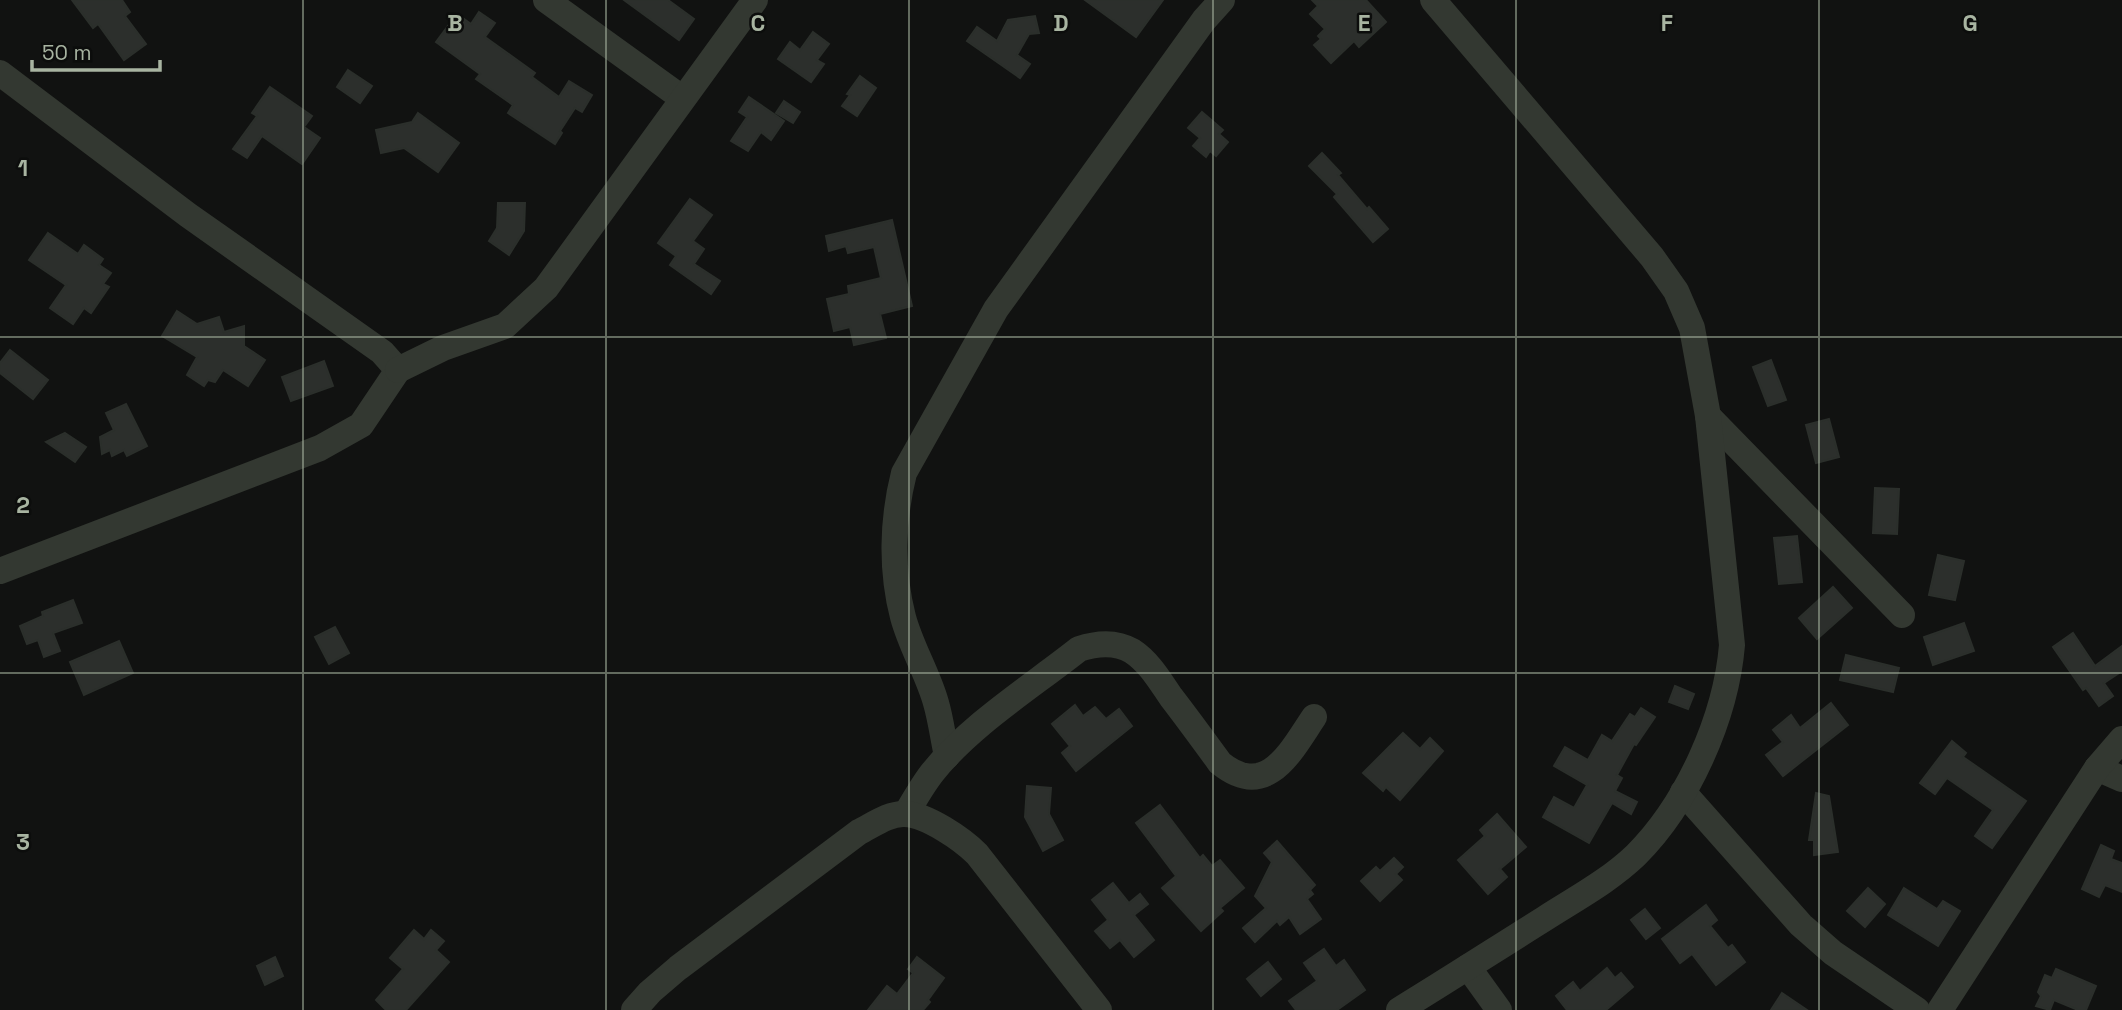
<svg xmlns="http://www.w3.org/2000/svg" width="2122" height="1010" font-family="'Space Grotesk',sans-serif">
  <rect width="100%" height="100%" fill="#111211"/>
  <g fill="#2c2f2c" stroke="#2b2f2b" stroke-width="2">
    <path d="M72 0H122L130 12 125 16 146 44 124 60 98 24 93 28Z"/>
    <path d="M624 0H668L694 19 679 40Z"/>
    <path d="M1085 0H1163L1136 37Z"/>
    <path d="M1312 0H1366L1386 22 1359 47 1354 41 1331 63 1314 45 1321 39 1318 36 1325 29 1310 14 1318 6Z"/>
    <path d="M479 12 495 23 485 37 535 73 532 77 559 97 569 81 592 95 582 112 575 108 560 131 562 133 555 144 508 113 513 105 476 79 480 74 436 42 457 14 471 24Z"/>
    <path d="M1035 16 1039 33 1029 34 1017 55 1030 64 1020 78 967 41 977 27 997 41 1008 20Z"/>
    <path d="M813 32 829 44 817 60 824 64 811 82 778 59 790 42 800 50Z"/>
    <path d="M348 70 372 86 360 103 337 87Z"/>
    <path d="M860 76 876 88 857 116 842 106 850 95 847 94Z"/>
    <path d="M270 87 312 116 304 127 320 138 302 164 262 136 247 158 233 149 257 116 252 113Z"/>
    <path d="M749 97 784 121 771 140 761 132 748 151 731 141 747 117 739 112Z"/>
    <path d="M784 101 800 112 793 123 776 113Z"/>
    <path d="M1202 112 1223 130 1219 134 1228 142 1216 156 1210 151 1206 157 1193 146 1200 138 1188 128Z"/>
    <path d="M418 113 459 143 438 172 404 148 381 153 376 130 412 122Z"/>
    <path d="M1322 153 1341 173 1338 175 1367 209 1369 207 1388 229 1373 242 1334 197 1337 194 1309 166Z"/>
    <path d="M690 199 712 215 693 241 704 249 694 264 720 281 711 294 670 265 676 256 658 243Z"/>
    <path d="M498 203H525L524 231 509 255 489 241 497 228Z"/>
    <path d="M892 220 912 306 880 314 886 338 854 345 850 327 834 331 827 299 849 294 848 286 881 278 874 247 848 253 846 246 829 251 826 236Z"/>
    <path d="M48 233 78 254 84 245 103 259 99 265 111 273 103 284 109 287 91 313 84 308 73 324 50 308 66 285 29 260Z"/>
    <path d="M177 311 197 324 219 317 224 332 244 326V346L265 360 248 386 223 370 215 382 208 380 204 386 187 375 197 357 162 336Z"/>
    <path d="M10 350 48 380 33 399 0 373V363Z"/>
    <path d="M1771 360 1786 400 1768 406 1753 367Z"/>
    <path d="M324 361 333 386 291 401 282 377Z"/>
    <path d="M126 404 147 446 127 456 124 450 112 456 110 450 102 454 100 437 114 430 106 413Z"/>
    <path d="M1829 419 1839 457 1816 463 1806 425Z"/>
    <path d="M65 433 86 447 75 462 46 442Z"/>
    <path d="M1875 488 1899 489 1897 534 1873 533Z"/>
    <path d="M1797 536 1802 582 1779 584 1774 538Z"/>
    <path d="M1938 555 1964 561 1955 600 1929 595Z"/>
    <path d="M1833 587 1852 608 1817 639 1799 618Z"/>
    <path d="M73 600 82 623 53 633 60 651 44 657 38 640 27 644 20 626 43 616 42 612Z"/>
    <path d="M1964 623 1974 651 1933 665 1924 637Z"/>
    <path d="M335 627 349 653 329 664 315 637Z"/>
    <path d="M2073 633 2095 666 2122 646V671L2104 683 2113 696 2099 706 2086 688 2083 690 2053 647Z"/>
    <path d="M119 641 133 673 84 695 70 662Z"/>
    <path d="M1846 655 1899 668 1893 692 1840 680Z"/>
    <path d="M1675 686 1694 694 1688 709 1669 702Z"/>
    <path d="M1831 703 1848 725 1783 776 1766 755 1783 742 1773 730 1791 715 1800 728Z"/>
    <path d="M1075 705 1083 716 1095 707 1106 719 1119 709 1132 726 1076 771 1062 753 1070 746 1052 724Z"/>
    <path d="M1641 708 1655 717 1636 745 1634 744 1617 775 1622 778 1615 791 1637 802 1631 814 1612 803 1589 843 1543 817 1554 797 1574 808 1587 785 1554 766 1565 747 1588 760 1602 735 1612 741 1630 714 1635 717Z"/>
    <path d="M1403 733 1420 749 1430 738 1443 751 1400 800 1386 787 1383 791 1363 773Z"/>
    <path d="M1952 741 1966 753 1963 757 2026 801 1992 848 1975 836 1993 810 1947 778 1935 794 1920 783Z"/>
    <path d="M1027 786 1051 788 1049 814 1063 840 1043 851 1025 817Z"/>
    <path d="M1816 793 1829 796 1838 852 1814 855V840H1809Z"/>
    <path d="M1160 805 1200 858 1203 855 1212 866 1220 860 1244 888 1220 908 1223 911 1201 931 1162 888 1176 876 1136 823Z"/>
    <path d="M1497 814 1526 847 1500 869 1507 877 1488 894 1458 860 1485 836 1480 830Z"/>
    <path d="M1277 841 1315 885 1310 890 1313 894 1307 899 1321 919 1300 934 1289 917 1280 925 1277 921 1255 942 1243 928 1266 908 1255 896 1272 862 1264 853Z"/>
    <path d="M2101 845 2114 851 2111 859 2122 863V892L2105 885 2099 897 2082 889Z"/>
    <path d="M1394 858 1403 867 1396 874 1402 880 1380 901 1361 881 1376 867 1380 871Z"/>
    <path d="M1113 883 1129 903 1140 894 1148 904 1134 915 1154 940 1134 957 1120 940 1110 948 1095 931 1108 920 1092 900Z"/>
    <path d="M1868 888 1885 904 1865 927 1847 911Z"/>
    <path d="M1904 888 1937 909 1943 901 1960 911 1938 946 1888 915Z"/>
    <path d="M1706 905 1717 920 1710 926 1728 948 1732 945 1745 962 1716 985 1692 954 1680 963 1662 939Z"/>
    <path d="M1645 909 1660 928 1646 939 1631 920Z"/>
    <path d="M414 930 424 939 431 930 444 941 436 950 449 962 406 1010H386L376 1000 403 969 390 958Z"/>
    <path d="M1324 949 1336 966 1344 960 1365 990 1337 1010H1296L1289 1001 1317 981 1304 963Z"/>
    <path d="M275 957 283 976 265 985 257 966Z"/>
    <path d="M917 957 944 978 928 1000 930 1002 923 1010H868L887 986 897 994 913 973 908 969Z"/>
    <path d="M1268 962 1281 979 1261 996 1247 979Z"/>
    <path d="M1607 968 1615 978 1621 973 1633 987 1606 1010H1567L1556 996 1573 982 1580 991Z"/>
    <path d="M2056 969 2096 986 2086 1010H2078L2054 1000 2050 1010 2036 1006 2041 996 2038 992 2045 975 2052 978Z"/>
    <path d="M1782 993 1807 1010H1771Z"/>
  </g>
  <g fill="none" stroke-linecap="round" stroke-linejoin="round">
    <g stroke="#333831" stroke-width="26">
      <path d="M546 0 682 98"/>
      <path d="M0 73 188 215 382 352 398 370 361 425 320 448 0 571"/>
      <path d="M398 370 443 348 505 326 546 288 755 0"/>
      <path d="M1708 416 1902 615"/>
      <path d="M947 756C943 738 941 720 936 703 928 674 911 647 903 617 891 571 892 520 904 473L996 309 1204 20 1222 0"/>
      <path d="M2097 768 2122 779"/>
      <path d="M1683 792 1801 925 1833 953 1917 1010"/>
      <path d="M906 814C914 800 922 786 932 773 970 725 1031 687 1079 649 1097 643 1115 641 1132 651 1149 662 1160 681 1171 697 1188 719 1204 741 1220 763 1267 801 1291 751 1314 717"/>
      <path d="M1468 967 1499 1010"/>
      <path d="M634 1010 650 992 678 968 859 832C873 825 889 813 905 814 927 815 962 839 977 854L1099 1010"/>
      <path d="M1399 1010C1448 980 1496 949 1544 919 1575 899 1609 881 1636 855 1688 803 1726 717 1732 645L1708 416 1692 328 1676 291 1652 257 1433 0"/>
      <path d="M1940 1010 2097 768 2122 739"/>
    </g>
  </g>
  <path fill="none" stroke="#a8b4a1" stroke-width="2" stroke-opacity="0.55" d="M303 0V1010M606 0V1010M909 0V1010M1213 0V1010M1516 0V1010M1819 0V1010M0 337H2122M0 673H2122"/>
  <g font-size="23" text-anchor="middle" font-weight="bold" fill="#a8b4a1" stroke="#0c0d0c" stroke-width="5" stroke-linejoin="round" paint-order="stroke">
    <text x="455" y="31">B</text>
    <text x="758" y="31">C</text>
    <text x="1061" y="31">D</text>
    <text x="1364" y="31">E</text>
    <text x="1667" y="31">F</text>
    <text x="1970" y="31">G</text>
    <text x="23" y="176">1</text>
    <text x="23" y="513">2</text>
    <text x="23" y="850">3</text>
  </g>
  <path d="M32 60v10h128v-10" fill="none" stroke="#a8b4a1" stroke-width="3.5"/>
  <text x="42" y="60" font-size="21" fill="#a8b4a1" stroke="#0c0d0c" stroke-width="5" paint-order="stroke">50 m</text>
</svg>
